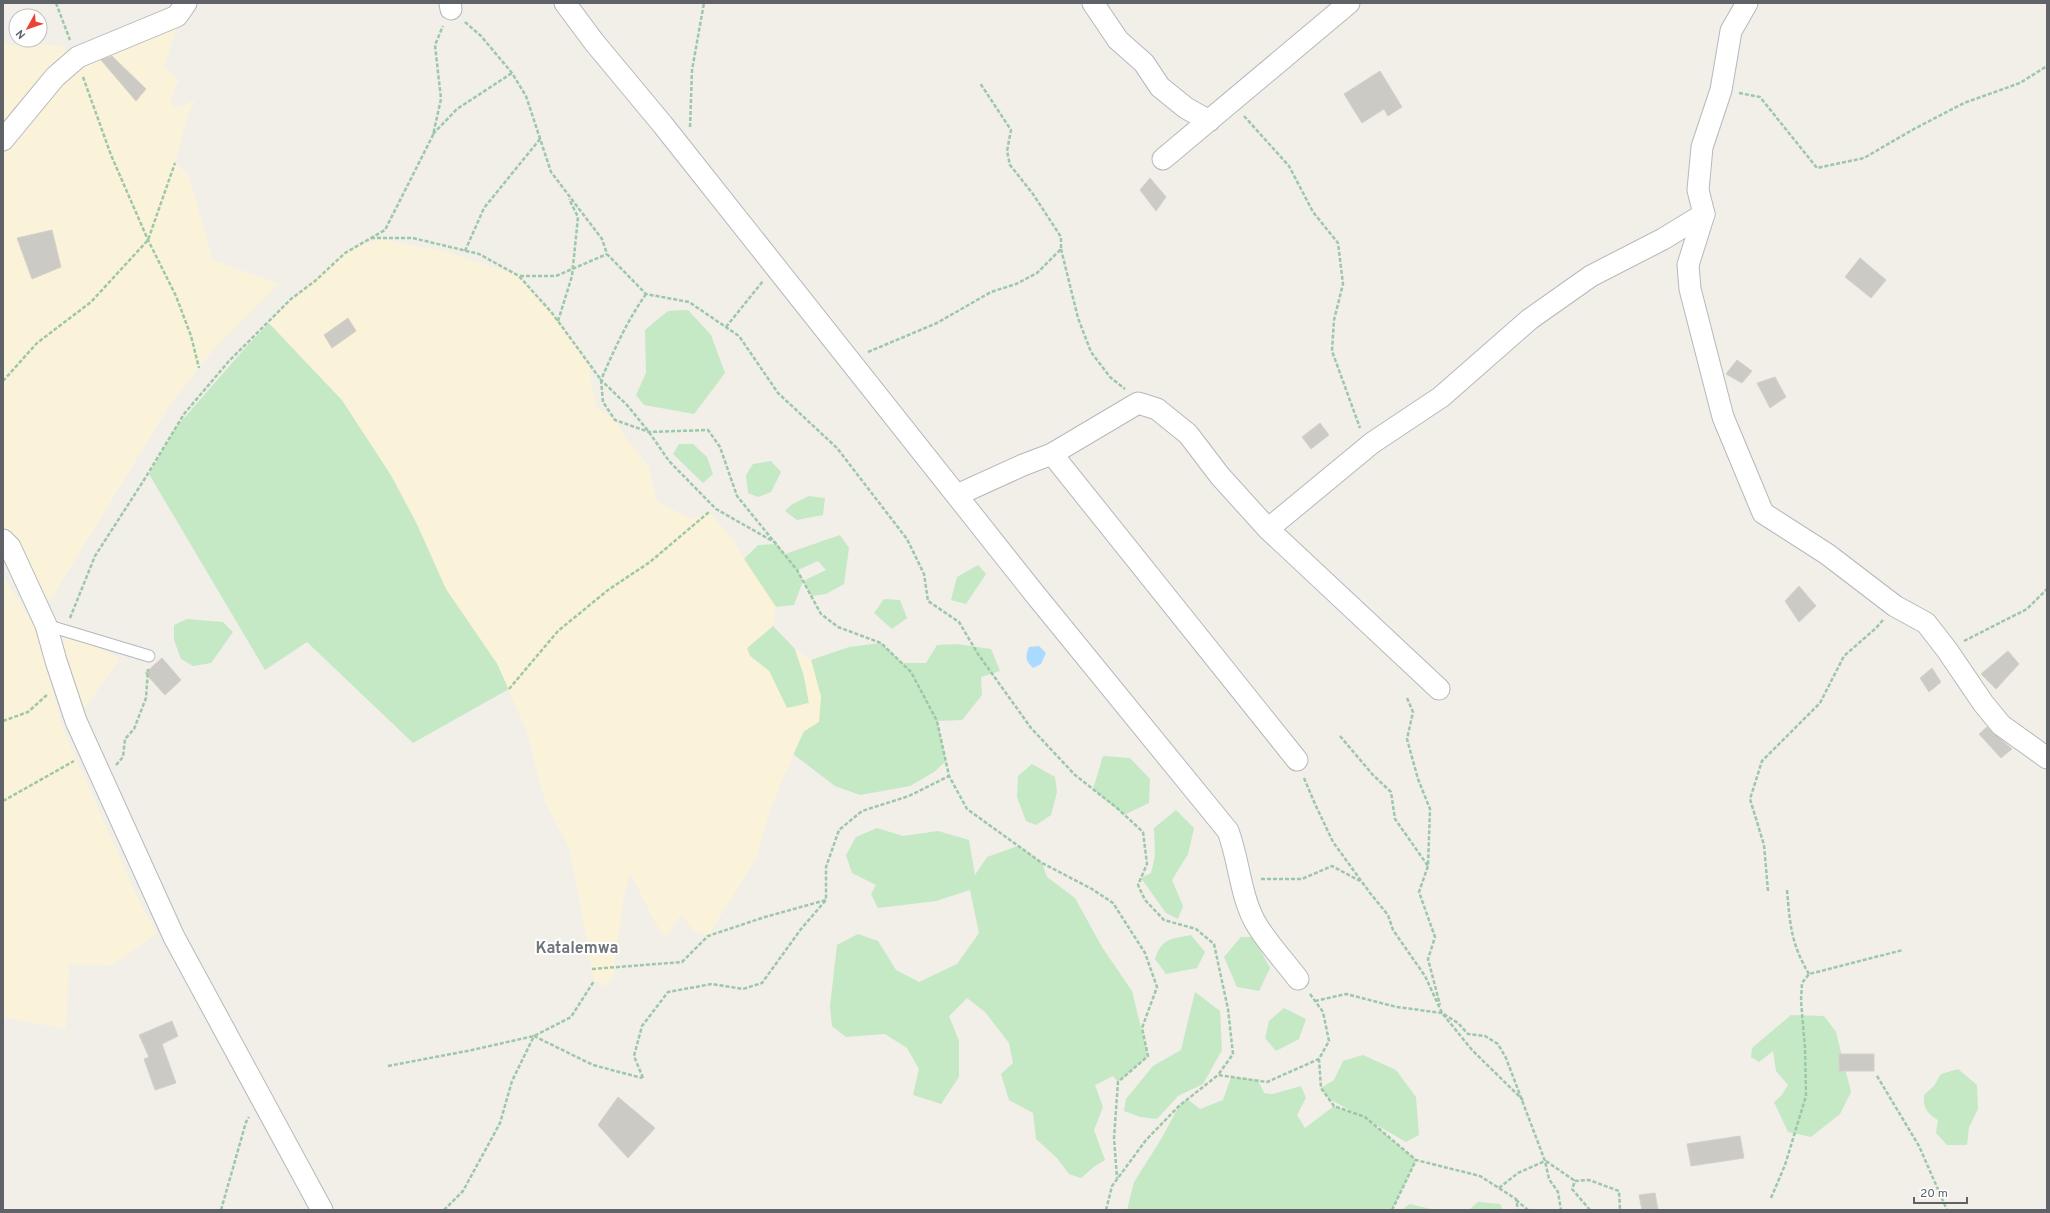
<svg xmlns="http://www.w3.org/2000/svg" width="2050" height="1213" viewBox="0 0 2050 1213" font-family="Overpass,sans-serif">
<rect width="100%" height="100%" fill="#f1efe8"/>
<!-- green -->
<g fill="#c5e8c5" fill-rule="evenodd">
<path d="M688,310L711,335L725,373L694,414L644,405L636,395L646,373L645,330L668,311Z"/>
<path d="M269,323L342,400L391,475L416,522L498,665L509,689L413,743L307,642L265,670L149,474L178,425L246,347Z"/>
<path d="M679,444H693L707,457L713,474L703,483L673,454Z"/>
<path d="M771,461L781,472L771,492L758,497L748,493L746,475L753,464Z"/>
<path d="M809,496L825,498L823,515L797,520L785,511L791,505Z"/>
<path d="M840,535L849,548L844,584L826,594L811,596L803,581L794,605L776,607L744,559L758,545L777,544L785,554ZM818,561L826,570L803,581L798,570Z"/>
<path d="M978,565L986,574L966,604L951,600L957,577Z"/>
<path d="M884,599L900,600L907,618L892,629L874,613Z"/>
<path d="M187,619L223,622L233,632L211,663L193,666L181,659L174,640V625Z"/>
<path d="M773,626L795,649L804,676L809,703L787,709L769,671L750,656L747,648Z"/>
<path d="M881,643L902,663H926L937,645L957,644L991,649L1000,671L981,677L982,695L962,720L937,721L946,761L934,772L910,786L860,795L835,786L793,754L821,697L811,660L849,647Z"/>
<path d="M1103,756L1130,758L1150,779L1149,803L1124,815L1093,789Z"/>
<path d="M1032,764L1055,777L1057,792L1051,815L1036,825L1026,821L1017,797L1018,776Z"/>
<path d="M1176,810L1194,828L1188,854L1172,880L1183,906L1178,919L1166,913L1141,878L1151,873L1155,856L1154,828Z"/>
<path d="M877,828L903,836L938,831L969,840L975,875L987,857L1018,846L1042,863L1047,877L1075,898L1102,947L1132,991L1148,1056L1118,1082L1113,1076L1095,1085L1103,1107L1094,1130L1105,1160L1095,1166L1081,1178L1069,1174L1057,1158L1036,1139L1033,1113L1009,1100L1001,1074L1013,1063L1009,1043L985,1012L967,998L949,1016L959,1041V1077L941,1104L913,1095L919,1069L907,1048L885,1034L846,1037L832,1026L830,1006L837,945L858,934L878,941L896,970L919,982L957,964L979,933L970,890L936,901L878,908L871,894L876,885L852,873L846,855L856,837Z"/>
<path d="M1191,935L1205,952L1197,968L1166,974L1155,959C1162,938 1171,939 1191,935Z"/>
<path d="M1241,937H1253L1270,968L1259,991L1237,987L1224,957Z"/>
<path d="M1195,992L1220,1011L1222,1050L1203,1084L1178,1096L1157,1119L1140,1117L1124,1111L1126,1099L1153,1066L1181,1050Z"/>
<path d="M1284,1008L1306,1019L1299,1039L1276,1051L1265,1038L1269,1021Z"/>
<path d="M1791,1015L1824,1016L1836,1032L1851,1092L1840,1114L1811,1137L1788,1132L1774,1102L1781,1096L1788,1085L1776,1071L1773,1051L1759,1062L1751,1057L1752,1048Z"/>
<path d="M1363,1055L1396,1070L1416,1097L1419,1135L1406,1142L1368,1120L1416,1160L1392,1210H1127L1134,1182L1160,1141L1179,1106L1187,1099L1200,1109L1223,1100L1231,1077L1258,1080L1264,1093L1273,1094L1301,1086L1306,1098L1297,1115L1305,1128L1334,1106L1359,1115L1329,1099L1321,1088L1334,1080L1343,1061Z"/>
<path d="M1958,1069L1977,1085L1978,1109L1969,1127L1967,1145H1947L1936,1133L1938,1120C1927,1114 1923,1107 1924,1095L1934,1086L1941,1074Z"/>
<path d="M1478,1202L1500,1204L1503,1210H1469Z"/>
<path d="M1410,1204L1431,1209L1433,1210H1401Z"/>
</g>
<!-- sand -->
<g fill="#fbf3d9">
<path d="M177,26L164,67L179,80L170,100L175,108L195,100L188,114L175,163L189,176L213,260L279,284L214,349L171,403L51,599L39,600L3,544V39L9,45H61L70,54Z"/>
<path d="M380,239L450,253L519,276L552,313L588,363L596,407L615,420L624,436L649,467L657,502L692,519L709,512L733,539L744,559L776,607L773,626L747,648L750,656L769,671L787,708L809,703L804,676L795,649L811,660L821,697L819,722L803,732L771,807L756,858L708,936L693,930L681,914L665,938L654,920L630,873L624,895L613,976L607,986L594,981L570,849L545,802L527,732L498,665L446,589L416,522L391,475L342,400L269,323L294,297L345,251Z"/>
<path d="M3,576L38,632L62,727L138,899L157,933L113,965L69,964L66,1029L3,1017Z"/>
<path d="M56,630L120,658L79,717Z"/>
</g>
<!-- water -->
<path fill="#aadaff" d="M1039,646L1046,653L1041,664L1033,668C1025,660 1025,657 1029,647Z"/>
<!-- building -->
<g fill="#cccac5" stroke="#d6d1c6">
<path d="M112,56L146,89L136,101L101,60Z"/>
<path d="M1380,71L1402,107L1388,116L1384,109L1362,123L1344,94Z"/>
<path d="M1150,178L1166,197L1156,211L1140,190Z"/>
<path d="M52,230L61,267L32,279L17,238Z"/>
<path d="M1860,258L1886,280L1871,298L1845,277Z"/>
<path d="M348,318L356,331L332,348L324,335Z"/>
<path d="M1737,360L1752,371L1742,383L1726,374Z"/>
<path d="M1775,377L1786,397L1770,408L1757,383Z"/>
<path d="M1320,423L1329,435L1311,449L1302,437Z"/>
<path d="M1799,586L1816,606L1799,622L1785,601Z"/>
<path d="M2008,651L2019,664L1996,689L1981,674Z"/>
<path d="M162,658L181,680L165,695L145,673Z"/>
<path d="M1932,668L1941,682L1929,692L1920,678Z"/>
<path d="M1987,727L2012,749L2001,758L1979,734Z"/>
<path d="M172,1021L178,1036L162,1044L176,1083L155,1090L144,1059L149,1057L139,1035Z"/>
<rect x="1839" y="1054" width="35" height="17"/>
<path d="M618,1097L655,1128L628,1158L598,1125Z"/>
<path d="M1740,1136L1744,1158L1691,1166L1687,1144Z"/>
<path d="M1655,1193L1658,1210H1642L1639,1195Z"/>
</g>
<g fill="none" stroke-linecap="round" stroke-linejoin="round">
<defs>
<path id="lane" d="M46,625L149,656"/>
<g id="street">
<path d="M450,3L451,9"/>
<path d="M565,3L594,42L663,125L1034,593L1228,831C1239,860 1240,893 1254,920C1265,941 1284,960 1298,979"/>
<path d="M1093,3L1118,40L1144,63L1160,87L1186,108L1209,121"/>
<path d="M3,140L55,77L78,57L177,16L186,3"/>
<path d="M1163,159L1349,3"/>
<path d="M1704,214L1688,265L1690,289L1723,417L1763,513L1827,554L1895,606L1926,623L1947,650L1983,703L2001,725L2047,758"/>
<path d="M1052,454L1297,760"/>
<path d="M957,495L1023,465L1052,454L1138,403L1157,409L1188,434L1220,476L1268,529L1439,689"/>
<path d="M1268,529L1372,443L1441,397L1530,319L1591,276L1663,239L1704,214L1698,190L1702,147L1721,90L1731,31L1747,3"/>
<path d="M3,540L10,547L46,625L56,661L76,721L174,937L322,1210"/>
</g>
</defs>
<!-- lane casing -->
<use href="#lane" stroke="#b5b8bc" stroke-width="13"/>
<!-- street casing -->
<use href="#street" stroke="#b5b8bc" stroke-width="23"/>
<!-- path -->
<g stroke="#9cc7a9" stroke-width="2.5" stroke-dasharray="4 2" stroke-linecap="butt">
<path d="M56,3L70,40"/>
<path d="M465,22L481,36L512,73L526,96L551,172L602,239L607,254L646,294L689,302L739,336L778,393L837,448L907,539L924,574L928,601L959,622L978,654L1031,728L1075,775L1117,808L1143,832L1147,864L1138,885L1145,900L1164,920L1196,929L1214,944L1228,1009L1233,1054L1218,1075"/>
<path d="M83,77L111,155L148,240L176,296L191,336L199,368"/>
<path d="M1739,93L1760,97L1817,168L1864,158L1914,129L1964,103L2020,83L2047,66"/>
<path d="M1244,116L1289,166L1313,212L1338,243L1343,284L1334,320L1332,351L1360,428"/>
<path d="M690,127L692,70L704,3"/>
<path d="M433,134L457,109L512,73"/>
<path d="M371,238H413L479,254L519,276L552,313L601,380L603,402L615,420L649,432L708,430L720,447L737,496L797,570L821,614L838,627L881,643L911,672L937,721L949,776L967,809L1042,863L1092,889L1113,903L1145,953L1157,987L1142,1028L1148,1056L1118,1082L1114,1138L1117,1178"/>
<path d="M1061,249L1078,318L1091,352L1110,377L1125,389"/>
<path d="M465,251L484,208L540,139"/>
<path d="M520,276H556L607,254"/>
<path d="M646,294C627,321 614,350 601,380L627,405L649,432L669,461L716,509L776,543"/>
<path d="M558,321L572,276L578,217L569,199"/>
<path d="M726,327L763,281"/>
<path d="M868,352L937,323L991,292L1016,284L1037,273L1061,249V237L1033,194L1010,165L1007,151L1011,130L980,83"/>
<path d="M3,381L37,343L91,302L148,240L175,163"/>
<path d="M70,618L95,556L144,480L184,414L229,361L291,299L315,281L345,253L385,230L433,135L441,99L435,45L443,26"/>
<path d="M1964,641L2027,609L2047,589"/>
<path d="M509,689L558,631L608,590L650,562L709,512"/>
<path d="M1407,698L1413,712L1407,739L1418,779L1430,809L1428,866L1419,892L1435,937L1428,959L1440,1005"/>
<path d="M3,721L28,712L48,694"/>
<path d="M1340,736L1373,775L1391,792L1395,819L1428,866"/>
<path d="M116,765L123,757L125,739L134,729L146,698L148,669"/>
<path d="M1304,778L1315,804L1333,842L1370,893L1388,915L1393,930L1425,976L1442,1013L1472,1050L1523,1100"/>
<path d="M3,801L74,761"/>
<path d="M1261,879H1302L1332,866L1360,881"/>
<path d="M1787,890C1790,924 1791,944 1809,974"/>
<path d="M1768,891L1764,845L1750,799L1762,761L1820,703L1844,656L1876,628L1883,620"/>
<path d="M592,969L682,962L708,936L765,917L826,900"/>
<path d="M1310,994L1323,1012L1329,1041L1319,1059L1321,1088L1334,1106L1365,1117L1416,1160L1480,1176L1516,1199L1518,1210"/>
<path d="M1315,1001L1346,994L1397,1007L1442,1013L1458,1023L1468,1034L1485,1036L1498,1044L1506,1058L1545,1161L1549,1179L1558,1192L1561,1210"/>
<path d="M388,1066L472,1050L534,1036L571,1017L594,981"/>
<path d="M1877,1076L1919,1146L1947,1210"/>
<path d="M643,1078L634,1056L642,1026L668,992L712,984L743,989L762,983L801,929L826,900V867L839,830L862,811L909,796L949,776"/>
<path d="M1546,1161L1575,1181"/>
<path d="M1499,1188L1518,1173L1545,1161"/>
<path d="M1771,1198L1785,1165L1806,1096L1805,1048L1801,1001L1802,983L1809,974L1903,950"/>
<path d="M1516,1200L1528,1210"/>
<path d="M221,1210L246,1122L249,1117"/>
<path d="M444,1210L463,1191L500,1123L512,1081L534,1036L593,1065L642,1078"/>
<path d="M1106,1210L1112,1186L1146,1140L1179,1106L1218,1075L1267,1082L1319,1059"/>
<path d="M1392,1210L1416,1160"/>
<path d="M1590,1210L1572,1189L1575,1181L1589,1180L1619,1191L1620,1210"/>
</g>
<!-- lane -->
<use href="#lane" stroke="#fff" stroke-width="11"/>
<!-- street -->
<use href="#street" stroke="#fff" stroke-width="21"/>
</g>
<g text-anchor="middle" dominant-baseline="central" stroke-width="4" stroke-linejoin="round" paint-order="stroke">
<!-- quarter labels -->
<g font-size="16" font-weight="bold" fill="#70757a" stroke="#fff">
<text x="577" y="949">Katalemwa</text>
</g>
</g>
<!-- border -->
<rect width="2050" height="1213" fill="none" stroke="#5f6368" stroke-width="8"/>
<!-- north arrow -->
<g transform="translate(28 28) rotate(230)"><circle r="19" fill="#ffffff" stroke="#bfc1c3"/>
<path d="M0-3L7 15L0 10L-7 15Z" fill="#ea4335"/>
<text y="-6" font-size="11" font-weight="bold" text-anchor="middle" fill="#5f6368">N</text>
</g>
<!-- scale -->
<path d="M1914 1197v6h53v-6" fill="none" stroke="#5f6368" stroke-width="2"/>
<text x="1920" y="1197" font-size="12" fill="#5f6368" stroke="#ffffff" stroke-width="3" paint-order="stroke">20 m</text>
</svg>
